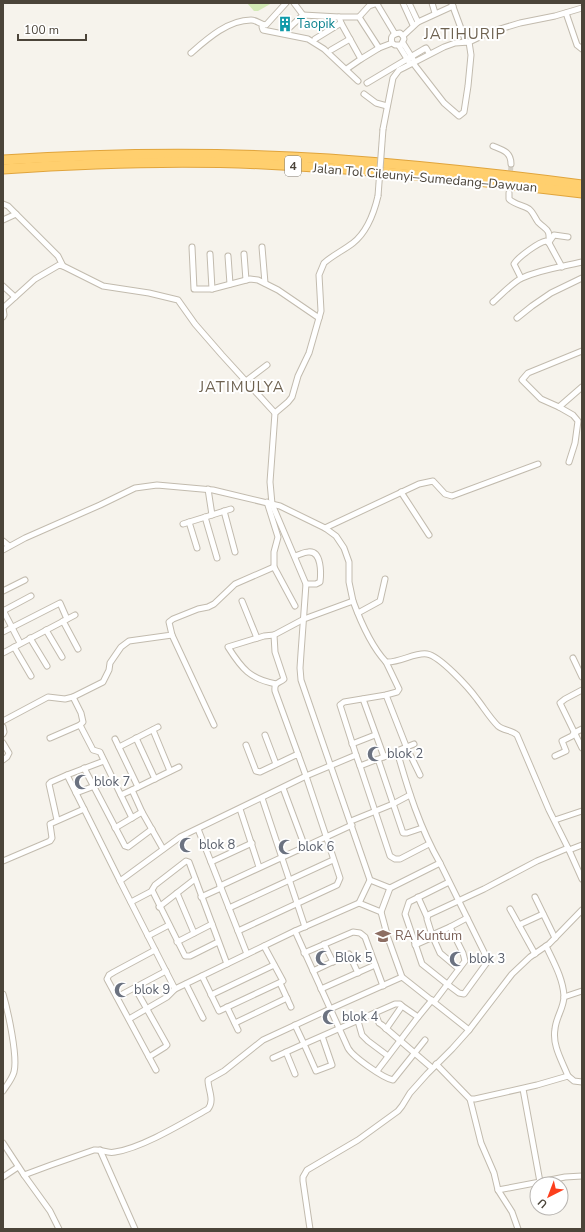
<svg xmlns="http://www.w3.org/2000/svg" width="585" height="1232" viewBox="0 0 585 1232" font-family="'Nunito Sans',sans-serif">
<rect width="100%" height="100%" fill="#f6f3ec"/>
<!-- green -->
<path fill="#d2eab5" d="M247,3H272L258,11H254Z"/>
<g fill="none" stroke-linecap="round" stroke-linejoin="round">
<!-- street-tunnel -->
<path stroke="#d4d0c8" stroke-width="5" stroke-dasharray="5 2.5" stroke-linecap="butt" d="M509,193L511,164"/>
<defs>
<g id="street">
<path d="M294,3L303,15"/>
<path d="M403,3L413,25"/>
<path d="M409,3L418,22"/>
<path d="M432,3L435,13"/>
<path d="M377,4L395,34"/>
<path d="M452,4L466,42"/>
<path d="M566,13L577,45L582,49"/>
<path d="M339,17H359L379,48"/>
<path d="M359,17L369,6L378,3"/>
<path d="M264,25L262,27L263,30L308,39L324,49L358,81"/>
<path d="M288,29L303,15L339,17L341,23L361,59L379,48L392,43L395,45H401L404,39L403,36L400,33C393,34 390,36 392,43"/>
<path d="M403,36L418,22L453,6"/>
<path d="M315,39L341,23"/>
<path d="M403,43L413,59"/>
<path d="M399,46L409,62"/>
<path d="M331,50L350,39"/>
<path d="M191,53C207,39 228,20 251,20C257,20 261,25 266,25L286,3"/>
<path d="M413,63L444,103L459,116L464,112L468,86L471,55L469,42"/>
<path d="M348,68L361,59"/>
<path d="M367,83L424,49L426,48L429,53"/>
<path d="M364,94L376,103L387,106"/>
<path d="M383,129L393,78L399,70L405,67L444,47L455,43L469,42L490,32L520,23L555,16L582,8"/>
<path d="M493,146C503,150 511,152 511,164"/>
<path d="M509,193V199C515,205 523,205 529,209C533,212 535,218 538,222C547,231 550,228 549,243"/>
<path d="M3,204L8,206L16,214"/>
<path d="M3,220L16,214L58,256L63,266"/>
<path d="M549,242L554,235L568,237"/>
<path d="M192,247L194,289H212L250,279L258,280L278,290L319,318"/>
<path d="M262,247L265,283"/>
<path d="M210,254L212,289"/>
<path d="M244,254L246,280"/>
<path d="M228,256L230,284"/>
<path d="M521,278L514,264C518,257 539,242 546,241L549,243L562,267"/>
<path d="M3,286L15,297"/>
<path d="M493,302C501,295 513,282 522,278C541,269 562,267 582,262"/>
<path d="M3,308L35,279L59,265L63,266L103,286L149,293L178,300L195,324L222,355L275,413"/>
<path d="M3,308L4,315L3,317"/>
<path d="M517,318L532,306L551,293L582,278"/>
<path d="M582,351L528,373L522,380L541,399L559,407L582,387"/>
<path d="M246,381L267,365"/>
<path d="M559,407L573,415L578,421L575,443L569,462"/>
<path d="M208,489L212,515"/>
<path d="M401,492L429,535"/>
<path d="M267,502L278,537L274,552V567L295,606"/>
<path d="M224,511L235,552"/>
<path d="M205,517L217,558"/>
<path d="M189,522L197,548"/>
<path d="M183,524L231,509"/>
<path d="M325,528L419,484L433,481L445,494L452,496L538,464"/>
<path d="M3,541L9,546"/>
<path d="M3,550L25,538L100,505L135,488L157,485L213,490L280,506L325,528L336,536L344,548L349,562V582L353,601"/>
<path d="M295,556C299,555 304,552 308,552C322,550 321,574 320,582L316,584H306"/>
<path d="M3,591L25,580"/>
<path d="M242,601L257,638"/>
<path d="M3,610L20,643"/>
<path d="M3,611L31,596"/>
<path d="M358,613L380,601L385,579"/>
<path d="M63,621L78,649"/>
<path d="M46,630L62,657"/>
<path d="M3,632L60,603L67,619"/>
<path d="M172,635L214,725"/>
<path d="M274,635L264,636L228,647C242,669 250,679 276,684"/>
<path d="M30,638L47,666"/>
<path d="M14,647L31,676"/>
<path d="M3,653L75,615"/>
<path d="M573,658L582,677"/>
<path d="M582,690L565,699L560,703L582,748"/>
<path d="M386,695L406,746L420,775"/>
<path d="M73,697L81,713L83,722L80,725L93,750L100,752L113,779"/>
<path d="M363,699L384,757"/>
<path d="M3,721L48,697L65,699L73,697L103,682L109,670L110,663L121,647L129,641L172,635L169,622L173,619L198,609L208,607L214,604L235,584L274,567"/>
<path d="M3,727L4,732L3,734"/>
<path d="M153,730L170,771"/>
<path d="M265,735L276,764"/>
<path d="M50,738L80,725"/>
<path d="M136,738L155,779"/>
<path d="M115,739L138,787"/>
<path d="M3,743L9,753L7,757L3,760"/>
<path d="M352,744L375,735"/>
<path d="M414,744L397,751C408,790 420,828 440,863"/>
<path d="M119,747L158,727"/>
<path d="M298,754L275,691C274,682 278,684 284,679L275,652L274,635L304,619L353,601C360,620 372,647 386,662C400,663 415,652 427,654C440,656 469,688 477,699C484,708 490,718 498,726C504,731 512,730 517,735L549,810L569,850L582,879"/>
<path d="M356,755L360,766L378,759L403,833H407L422,828"/>
<path d="M555,756L566,751L562,741L572,736L574,733L582,729"/>
<path d="M381,758L397,751"/>
<path d="M104,761L67,775L120,881"/>
<path d="M360,766L390,856L395,859H400L429,844"/>
<path d="M84,768L125,846L128,847L152,829"/>
<path d="M283,788L305,847"/>
<path d="M76,793L113,779L132,818"/>
<path d="M121,795L132,790"/>
<path d="M262,798L305,927"/>
<path d="M240,809L259,867"/>
<path d="M57,820L49,784L51,782L67,775"/>
<path d="M555,820L582,811"/>
<path d="M351,821L393,804L410,795"/>
<path d="M115,828L142,812"/>
<path d="M198,829L247,954"/>
<path d="M163,849L142,812L132,790L179,767"/>
<path d="M569,850L582,845"/>
<path d="M3,861L50,841L52,838L50,824L84,809"/>
<path d="M211,862L252,843"/>
<path d="M370,880L301,680L300,668L301,653L306,584L272,504L270,482L275,413L288,402L292,397L298,376L309,353L321,311L319,275L324,263C333,255 344,250 353,243C367,232 374,213 378,196"/>
<path d="M220,886L352,825"/>
<path d="M177,893L194,933"/>
<path d="M201,897L221,888"/>
<path d="M418,897L427,917"/>
<path d="M535,897L555,938"/>
<path d="M131,902L152,891"/>
<path d="M359,903L370,880L390,888"/>
<path d="M159,907L195,879"/>
<path d="M229,908L333,860"/>
<path d="M510,909L535,954"/>
<path d="M381,912L390,888L440,863L484,952L488,961L464,994L459,993L447,984L422,964L405,914L409,902L449,882"/>
<path d="M519,925L543,914"/>
<path d="M450,927L467,918"/>
<path d="M238,931L337,885L340,878L306,776L298,754L260,772L256,771L246,745"/>
<path d="M295,931L175,989L120,881L180,837L306,776L356,755L340,705L344,702L386,695L397,692L399,689L386,662"/>
<path d="M432,935L440,953L459,969"/>
<path d="M148,936L169,925"/>
<path d="M177,942L212,924"/>
<path d="M218,942L190,956H185L152,890L155,885L186,861L189,862L227,964"/>
<path d="M324,944L333,962"/>
<path d="M415,945L433,937"/>
<path d="M546,946C553,961 563,978 564,996C564,1008 556,1017 555,1029C552,1045 562,1061 568,1076"/>
<path d="M155,950L114,972L109,975L107,979L156,1070"/>
<path d="M304,953L353,932L360,933L365,937L383,986"/>
<path d="M313,971L349,954L358,973"/>
<path d="M202,976L219,1011L283,981L264,946"/>
<path d="M402,977L388,938L381,912L359,903L295,931L348,1048C353,1057 383,1078 393,1080L425,1040"/>
<path d="M280,983L291,1007"/>
<path d="M186,984L203,1018"/>
<path d="M135,988L167,1045L165,1047L149,1057"/>
<path d="M321,989L375,965"/>
<path d="M3,994C8,1011 18,1057 14,1072C12,1079 7,1085 3,1091"/>
<path d="M211,995L274,965"/>
<path d="M117,997L166,971"/>
<path d="M564,997L582,991"/>
<path d="M434,1002L465,961L463,953L450,927L432,935L427,919L428,915L484,889L537,861L568,848"/>
<path d="M227,1007L238,1030"/>
<path d="M375,1013L379,1023L382,1025L432,1068"/>
<path d="M418,1017L432,1000"/>
<path d="M129,1019L167,997L175,989"/>
<path d="M358,1021L362,1035L368,1041L388,1056"/>
<path d="M235,1023L287,998"/>
<path d="M322,1036L332,1065L316,1071L304,1044L395,1004H400L402,1006"/>
<path d="M286,1052L295,1074"/>
<path d="M273,1058L304,1044L295,1025"/>
<path d="M436,1064L470,1099H475L537,1085L568,1076L574,1081L582,1082"/>
<path d="M377,1071L418,1017L402,1006L386,1029"/>
<path d="M523,1089L540,1182L565,1177L582,1176"/>
<path d="M470,1099L481,1143L494,1173L498,1190L512,1212L518,1229"/>
<path d="M3,1143L24,1175L51,1165L94,1150C102,1149 107,1154 115,1152C142,1148 183,1123 208,1109C215,1100 208,1090 208,1080L224,1071L263,1040L330,1009L402,977L469,1030"/>
<path d="M100,1150L135,1229"/>
<path d="M24,1175L50,1211L59,1229"/>
<path d="M3,1177L18,1167"/>
<path d="M498,1190L540,1182"/>
<path d="M310,1229L303,1181V1177L307,1170L358,1140L398,1111L402,1106L410,1093L427,1074L452,1049L469,1030L512,974L530,957L549,944L582,910"/>
</g>
<g id="highway">
<path d="M3,160C112,153 221,152 329,159C414,165 498,174 582,185"/>
<path d="M3,169C89,163 176,160 263,164C370,169 476,180 582,193"/>
</g>
</defs>
<!-- street casing -->
<use href="#street" stroke="#c2bbae" stroke-width="7"/>
<!-- highway casing -->
<use href="#highway" stroke="#e0a43c" stroke-width="11"/>
<!-- street -->
<use href="#street" stroke="#fff" stroke-width="5"/>
<!-- highway -->
<use href="#highway" stroke="#ffcf6e" stroke-width="9"/>
<defs>
<path id="street-bridge" d="M378,196L383,129"/>
</defs>
<!-- street-bridge casing -->
<use href="#street-bridge" stroke="#c2bbae" stroke-width="7" stroke-linecap="butt"/>
<!-- street-bridge -->
<use href="#street-bridge" stroke="#fff" stroke-width="5"/>
</g>
<!-- icons -->
<defs>
<symbol id="building-bare" viewBox="-9 -9 18 18"><path d="M-4-6H4V6H1V3H-1V6H-4ZM-2.5-4.3h1.7v1.8h-1.7ZM.8-4.3h1.7v1.8H.8ZM-2.5-1h1.7V.8h-1.7ZM.8-1h1.7V.8H.8Z" fill="#0f9aa8" stroke="#fff" stroke-width="2.5" paint-order="stroke"/></symbol>
<symbol id="mosque-bare" viewBox="-9 -9 18 18"><path d="M3.5-4.9A6 6 0 1 0 3.5 4.9A5 5 0 1 1 3.5-4.9Z" fill="#6b7280" stroke="#fff" stroke-width="2.5" paint-order="stroke"/></symbol>
<symbol id="school-bare" viewBox="-9 -9 18 18"><path d="M0-5L7-2L0 1L-7-2ZM-4 1L0 2.5L4 1V4Q0 6-4 4Z" fill="#8d6e63" stroke="#fff" stroke-width="2.5" paint-order="stroke"/></symbol>
</defs>
<g fill-rule="evenodd">
<use href="#building-bare" x="274" y="13" width="22" height="22"/>
<use href="#mosque-bare" x="364" y="743" width="22" height="22"/>
<use href="#mosque-bare" x="71" y="771" width="22" height="22"/>
<use href="#mosque-bare" x="176" y="834" width="22" height="22"/>
<use href="#mosque-bare" x="275" y="836" width="22" height="22"/>
<use href="#school-bare" x="372" y="925" width="22" height="22"/>
<use href="#mosque-bare" x="312" y="947" width="22" height="22"/>
<use href="#mosque-bare" x="446" y="948" width="22" height="22"/>
<use href="#mosque-bare" x="111" y="979" width="22" height="22"/>
<use href="#mosque-bare" x="319" y="1006" width="22" height="22"/>
</g>
<g text-anchor="middle" dominant-baseline="central" stroke-width="4" stroke-linejoin="round" paint-order="stroke">
<!-- shield labels -->
<rect fill="#fff" stroke="#817c74" stroke-width="1" x="285" y="156" width="16" height="20" rx="3"/>
<g font-size="12" font-weight="bold" fill="#4b4439">
<text x="293" y="166">4</text>
</g>
<!-- culture labels -->
<g font-size="13" fill="#0d838f" stroke="#fff" text-anchor="start">
<text x="297" y="24">Taopik</text>
</g>
<!-- street labels -->
<g font-size="13" fill="#4b4439" stroke="#fff">
<text transform="translate(425 178) rotate(5)">Jalan Tol Cileunyi–Sumedang–Dawuan</text>
</g>
<!-- worship labels -->
<g font-size="13" fill="#5b616d" stroke="#fff" text-anchor="start">
<text x="387" y="754">blok 2</text>
<text x="94" y="782">blok 7</text>
<text x="199" y="845">blok 8</text>
<text x="298" y="847">blok 6</text>
<text x="335" y="958">Blok 5</text>
<text x="469" y="959">blok 3</text>
<text x="134" y="990">blok 9</text>
<text x="342" y="1017">blok 4</text>
</g>
<!-- education labels -->
<g font-size="13" fill="#785e54" stroke="#fff" text-anchor="start">
<text x="395" y="936">RA Kuntum</text>
</g>
<!-- quarter labels -->
<g font-size="15" letter-spacing="1" fill="#6e6250" stroke="#fff">
<text x="465" y="34">JATIHURIP</text>
<text x="242" y="387">JATIMULYA</text>
</g>
</g>
<!-- border -->
<rect width="585" height="1232" fill="none" stroke="#4b4439" stroke-width="8"/>
<!-- north arrow -->
<g transform="translate(549 1196) rotate(222)"><circle r="19" fill="#ffffff" stroke="#b7b4b0"/>
<path d="M0-3L7 15L0 10L-7 15Z" fill="#fc3f1d"/>
<text y="-6" font-size="11" font-weight="bold" text-anchor="middle" fill="#4b4439">U</text>
</g>
<!-- scale -->
<path d="M18 34v6h68v-6" fill="none" stroke="#4b4439" stroke-width="2"/>
<text x="24" y="34" font-size="12" fill="#4b4439" stroke="#ffffff" stroke-width="3" paint-order="stroke">100 m</text>
</svg>
